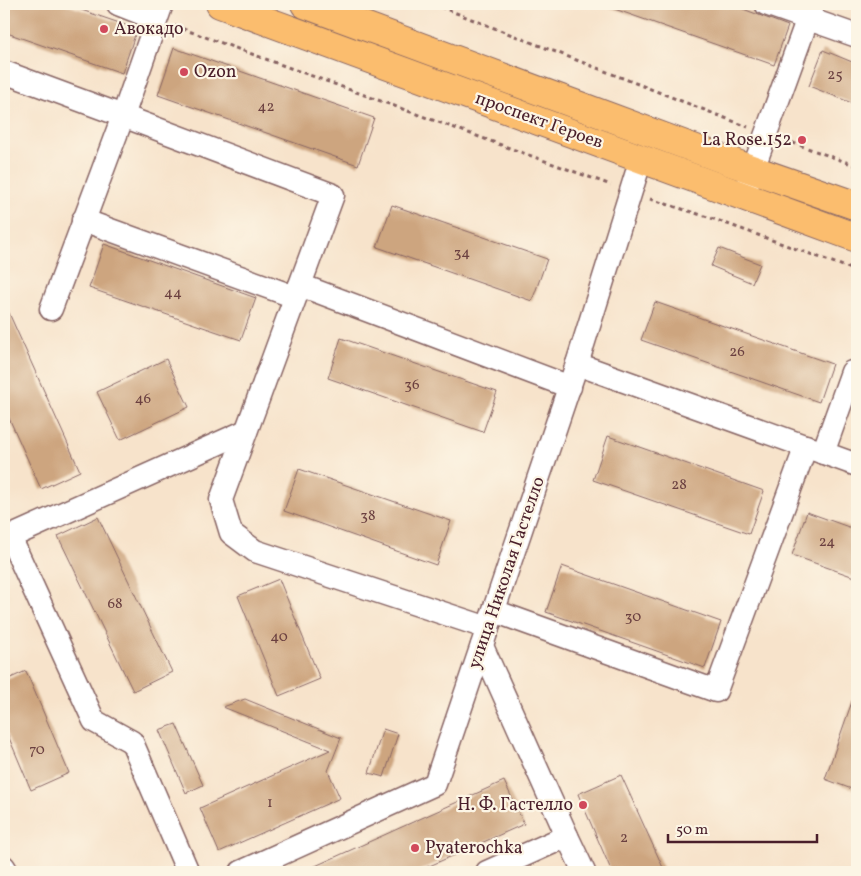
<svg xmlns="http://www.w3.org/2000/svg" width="861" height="876" viewBox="0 0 861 876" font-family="Vollkorn,serif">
<rect width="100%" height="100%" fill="#fcf5e5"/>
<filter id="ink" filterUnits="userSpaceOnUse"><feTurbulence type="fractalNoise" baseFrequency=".02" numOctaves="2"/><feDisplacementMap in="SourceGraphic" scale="10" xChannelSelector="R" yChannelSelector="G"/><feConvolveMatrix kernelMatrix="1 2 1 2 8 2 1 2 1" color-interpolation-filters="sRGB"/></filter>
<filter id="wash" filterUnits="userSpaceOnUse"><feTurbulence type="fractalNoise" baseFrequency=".0096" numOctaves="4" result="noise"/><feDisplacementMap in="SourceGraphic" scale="20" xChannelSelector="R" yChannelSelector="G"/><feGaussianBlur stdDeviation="1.12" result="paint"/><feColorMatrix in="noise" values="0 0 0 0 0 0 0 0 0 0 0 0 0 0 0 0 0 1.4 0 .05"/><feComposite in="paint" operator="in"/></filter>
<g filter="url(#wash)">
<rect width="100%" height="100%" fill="#f7e3cb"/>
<g id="blocks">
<!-- building -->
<g fill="#cda57f">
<path d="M4,4H64L137,29L122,73L4,32Z"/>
<path d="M606,4H730L788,26L774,65L606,6Z"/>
<path d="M174,48L374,118L358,165L158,95Z"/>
<path d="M823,50L857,64V105L809,86Z"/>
<path d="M392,205L547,259L532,301L377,247Z"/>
<path d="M104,244L256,298L241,340L89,288Z"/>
<path d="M719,248L760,264L752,283L711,266Z"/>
<path d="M4,302L80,471L41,489L4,407Z"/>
<path d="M655,302L832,364L819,402L641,340Z"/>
<path d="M341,338L497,392L483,432L328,378Z"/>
<path d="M166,359L189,407L120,440L97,392Z"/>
<path d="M608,436L764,491L749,534L593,480Z"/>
<path d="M299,469L451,521L436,565L284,511Z"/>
<path d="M807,512L857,530V578L792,555Z"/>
<path d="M98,517L172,672L133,691L58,536Z"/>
<path d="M562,566L721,622L705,668L546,612Z"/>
<path d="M279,579L320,679L279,696L238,596Z"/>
<path d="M26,671L69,773L31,790L4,726V681Z"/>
<path d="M855,693L857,694V791L825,779Z"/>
<path d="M245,699L341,738L328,771L340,798L219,852L200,808L330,750L223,707Z"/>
<path d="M176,724L203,785L186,793L159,730Z"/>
<path d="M383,729L398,734L384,777L369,773Z"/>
<path d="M621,775L665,872H612L578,794Z"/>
<path d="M504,781L524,824L416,872H302Z"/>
</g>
</g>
</g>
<g filter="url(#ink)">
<use href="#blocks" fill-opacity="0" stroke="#876463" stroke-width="1"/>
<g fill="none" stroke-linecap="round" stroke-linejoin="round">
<defs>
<g id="minor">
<path d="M118,4L156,19"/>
<path d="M766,4L857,36"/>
<path d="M4,72L123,116L162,4"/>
<path d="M747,186L813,4"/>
<path d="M83,220L295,297"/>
<path d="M300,285L570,387"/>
<path d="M51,309L123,116L333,195L221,500L231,533L255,551L488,628"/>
<path d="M577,364L857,465"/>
<path d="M823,453L852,372L857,374"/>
<path d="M494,611L716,691L806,446"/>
<path d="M482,646L567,836L487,872"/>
<path d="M567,836L584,872"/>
<path d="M4,867L7,872"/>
<path d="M188,872L132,742L94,721L10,537L246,431"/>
<path d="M241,872L435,784L577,364L641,159"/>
</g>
<g id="major">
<path d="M220,4L857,238"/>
<path d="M305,4L731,162L857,206"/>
</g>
</defs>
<!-- minor casing -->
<use href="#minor" stroke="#876463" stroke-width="25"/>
<!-- major casing -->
<use href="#major" stroke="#876463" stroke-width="30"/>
<!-- path -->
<g stroke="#876463" stroke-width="3" stroke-dasharray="4 4" stroke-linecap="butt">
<path d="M433,4L748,127"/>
<path d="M175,26L611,185"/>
<path d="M785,140L857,166"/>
<path d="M650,199L711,218L857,271"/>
</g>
<!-- minor -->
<use href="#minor" stroke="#fff" stroke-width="22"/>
<!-- major -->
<use href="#major" stroke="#fbbd6e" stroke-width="28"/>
</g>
</g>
<!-- markers -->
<g fill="#d1495b" stroke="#fcf5e5" stroke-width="2">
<circle cx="104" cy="29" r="5"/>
<circle cx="184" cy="72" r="5"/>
<circle cx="802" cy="140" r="5"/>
<circle cx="583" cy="805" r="5"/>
<circle cx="415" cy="848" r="5"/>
</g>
<g text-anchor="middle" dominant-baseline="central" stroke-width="4.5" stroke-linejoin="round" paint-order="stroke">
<!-- number labels -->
<g font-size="15" fill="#6b4040">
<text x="835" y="75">25</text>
<text x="266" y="107">42</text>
<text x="462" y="253">34</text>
<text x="173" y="293">44</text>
<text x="737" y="352">26</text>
<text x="412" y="385">36</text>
<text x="143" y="399">46</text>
<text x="679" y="485">28</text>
<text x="368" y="516">38</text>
<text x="827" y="542">24</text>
<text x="115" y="604">68</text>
<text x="633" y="617">30</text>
<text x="279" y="637">40</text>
<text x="37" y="750">70</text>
<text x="270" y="803">1</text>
<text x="624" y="838">2</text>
</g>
<!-- poi labels -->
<g font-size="18" fill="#4a1f2b" stroke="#fcf5e5" text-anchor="start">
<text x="114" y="29">Авокадо</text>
<text x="194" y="72">Ozon</text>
<text x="792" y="140" text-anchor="end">La Rose.152</text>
<text x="573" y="805" text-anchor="end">Н. Ф. Гастелло</text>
<text x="425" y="848">Pyaterochka</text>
</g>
<!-- street labels -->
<g font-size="18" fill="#4a1f2b" stroke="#fcf5e5">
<text transform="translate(539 121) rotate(20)">проспект Героев</text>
<text transform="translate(507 573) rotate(-71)">улица Николая Гастелло</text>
</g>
</g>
<!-- margin -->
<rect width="861" height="876" fill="none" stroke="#fcf5e5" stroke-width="20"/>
<!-- scale -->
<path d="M668 834v8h149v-8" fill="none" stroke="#4a1f2b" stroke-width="2.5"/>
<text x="676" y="834" font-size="15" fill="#4a1f2b" stroke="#fcf5e5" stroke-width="4" paint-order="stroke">50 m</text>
</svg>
